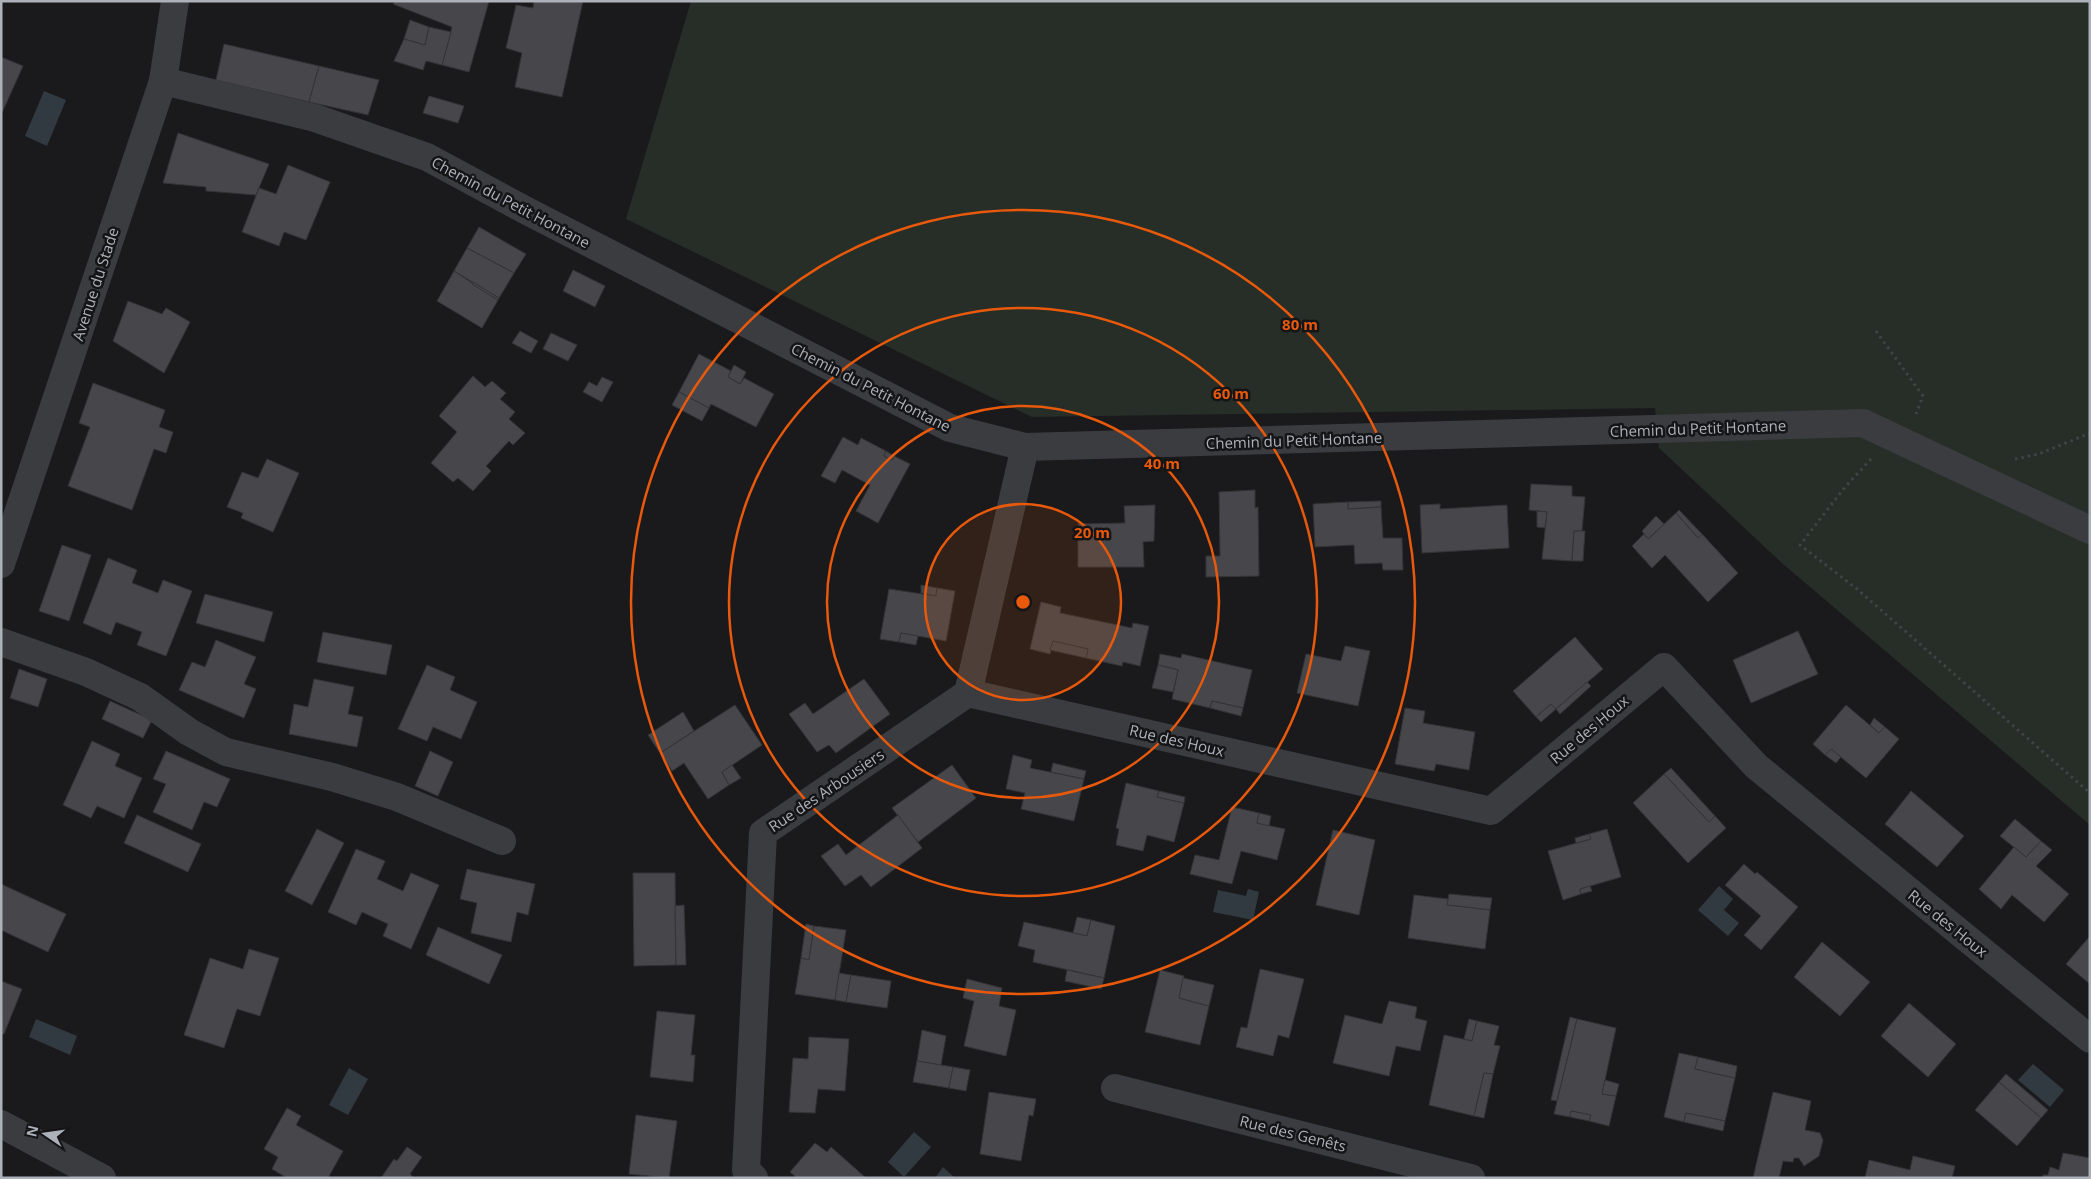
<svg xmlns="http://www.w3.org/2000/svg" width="2091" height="1179" viewBox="0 0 2091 1179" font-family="'Open Sans',sans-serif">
<rect width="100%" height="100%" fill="#1a1a1c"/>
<!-- green -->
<path fill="#262e27" d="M691,1H2090V825L1783,564L1659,448L1655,408L1032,417L626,219Z"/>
<!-- water -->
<g fill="#323a41">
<path d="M44,91L66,100L47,146L25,136Z"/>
<path d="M1719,886L1733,899L1724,910L1739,923L1728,936L1698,910Z"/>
<path d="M1248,889L1259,892L1253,920L1213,912L1218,890L1246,896Z"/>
<path d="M36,1019L77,1036L70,1055L29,1037Z"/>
<path d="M2033,1064L2064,1090L2050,1107L2018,1080Z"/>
<path d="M349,1068L368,1079L348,1115L329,1105Z"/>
<path d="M914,1132L931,1147L904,1177L888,1162Z"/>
<path d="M943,1167L955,1178H935Z"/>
</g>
<!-- building -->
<g fill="#47474b" stroke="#343437">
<path d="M395,1H489L469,72L442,65L452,27L393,4Z"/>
<path d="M534,1H583L562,97L515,87L522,53L506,48L516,5L533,8Z"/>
<path d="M410,20L429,27L425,45L404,39Z"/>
<path d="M429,27L451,32L442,65L426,61L423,70L394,61L404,39L425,45Z"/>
<path d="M224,44L319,66L309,102L216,80Z"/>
<path d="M1,57L23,66L1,115Z"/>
<path d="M319,66L379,80L368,115L309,102Z"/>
<path d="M429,96L464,106L458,123L423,113Z"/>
<path d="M178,133L269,164L256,195L206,191V187L163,183Z"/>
<path d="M288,165L330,182L306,240L284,232L279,246L242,232L259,188L276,194Z"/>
<path d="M479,227L526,254L514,273L467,248Z"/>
<path d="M467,248L514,273L499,298L454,271Z"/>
<path d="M573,270L605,286L595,307L563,291Z"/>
<path d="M454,271L498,300L482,328L437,301Z"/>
<path d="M473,282L499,298L498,300L472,284Z"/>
<path d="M128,301L162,314L166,308L190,322L164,373L113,341Z"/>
<path d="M520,331L538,341L531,353L512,343Z"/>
<path d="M551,333L577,345L568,361L543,349Z"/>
<path d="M699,354L731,371L728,377L740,384L744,378L774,394L756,427L711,404L709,408L679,392Z"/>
<path d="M734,365L746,372L740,384L728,377Z"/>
<path d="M473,376L485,387L492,381L506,393L500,399L515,412L509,419L525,433L513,445L509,441L486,466L491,471L473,491L458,478L453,482L431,463L457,432L439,416Z"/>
<path d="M602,377L613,382L602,402L583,392L589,382L597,386Z"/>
<path d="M93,383L165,410L159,427L173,432L166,453L154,449L132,510L68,486L90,427L79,423Z"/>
<path d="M679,392L709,408L702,421L672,405Z"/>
<path d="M843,437L858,445L861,438L886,451L884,456L892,460L894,456L910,464L878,523L856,511L870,485L842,470L835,483L821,476Z"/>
<path d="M886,451L894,456L892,460L884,456Z"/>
<path d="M267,459L299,473L273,532L241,518L243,513L227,507L242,472L258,478Z"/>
<path d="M1531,484L1572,486V496L1585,497L1582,531H1574L1572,561L1542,559L1547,512L1529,510Z"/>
<path d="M1255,490V508L1258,507L1259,576L1206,577V556H1220L1219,492Z"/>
<path d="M1381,501V507L1348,509V502Z"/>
<path d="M1348,502V509L1381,507L1383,538H1402L1403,570H1383L1382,563L1355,564L1354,545L1315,547L1313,504Z"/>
<path d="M1440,504V509L1507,505L1509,548L1422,553L1420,505Z"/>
<path d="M1155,505L1154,541L1143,542L1144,567H1078V524L1125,523L1124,506Z"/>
<path d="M1679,510L1702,534L1698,538L1676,513Z"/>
<path d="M1537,511L1547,512L1545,528L1537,527Z"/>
<path d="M1676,513L1698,538L1702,534L1738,573L1708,602L1665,555L1652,568L1632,546L1644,534L1648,539Z"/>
<path d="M1656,516L1664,524L1648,539L1642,531Z"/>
<path d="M1574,531H1585L1583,561H1572Z"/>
<path d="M62,545L91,555L69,621L39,611Z"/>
<path d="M108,558L137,570L132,583L158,593L163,580L192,591L166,656L137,645L142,632L116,622L111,635L83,623Z"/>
<path d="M921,585L937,588L936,596L921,593Z"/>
<path d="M937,588L955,591L946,641L901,633L899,642L880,639L889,589L936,596Z"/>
<path d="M205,594L273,612L264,642L196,623Z"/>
<path d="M1041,602L1061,607L1060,613L1132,628L1133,623L1149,626L1140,666L1123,662L1122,666L1086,658L1088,649L1053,641L1050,654L1030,649Z"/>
<path d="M1798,631L1818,674L1751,703L1733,660Z"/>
<path d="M323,632L392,645L386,675L317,662Z"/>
<path d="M901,633L918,636L916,645L899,642Z"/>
<path d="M1575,637L1603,669L1556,709L1551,704L1536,717L1513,691Z"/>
<path d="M216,640L256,657L244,684L256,689L244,718L179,690L192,662L205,667Z"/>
<path d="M1053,641L1088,649L1086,658L1050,650Z"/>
<path d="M1345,646L1370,651L1358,706L1297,693L1306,654L1341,661Z"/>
<path d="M1160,654L1181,658L1182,654L1252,670L1243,708L1212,701L1210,708L1172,699L1178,670L1158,665Z"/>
<path d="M427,665L455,677L450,690L477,702L461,739L433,727L427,741L398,729Z"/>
<path d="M1158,665L1178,670L1173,692L1152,688Z"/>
<path d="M19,669L47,679L38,707L10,698Z"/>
<path d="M314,679L354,687L348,714L363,717L357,747L289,734L294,704L308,707Z"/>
<path d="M864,679L890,714L836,753L829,745L817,752L789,714L805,703L813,714Z"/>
<path d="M1587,682L1591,686L1560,714L1556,709Z"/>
<path d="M110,701L152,720L143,738L102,719Z"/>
<path d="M1212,701L1243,708L1241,716L1210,708Z"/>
<path d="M1551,704L1556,709L1541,722L1536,717Z"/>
<path d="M735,705L762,745L722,772L729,785L708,799L684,763L672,771L660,753Z"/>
<path d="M1846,705L1879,733L1885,727L1899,739L1866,778L1831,749L1825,755L1813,744Z"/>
<path d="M1405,708L1425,711L1423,723L1475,732L1469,770L1436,764L1434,771L1395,764Z"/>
<path d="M683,712L694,731L660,753L648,735Z"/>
<path d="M1874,718L1885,727L1879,733L1870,725Z"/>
<path d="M92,741L120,754L115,766L142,778L124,818L97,806L91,818L63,805Z"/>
<path d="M1831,749L1841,757L1836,763L1825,755Z"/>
<path d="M166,751L230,779L217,807L204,802L192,830L153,812L166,784L153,779Z"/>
<path d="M430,751L453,762L438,796L415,786Z"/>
<path d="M1013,755L1032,760L1030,768L1084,779L1074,821L1021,809L1025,793L1006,789Z"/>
<path d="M1053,763L1086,771L1084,779L1051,772Z"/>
<path d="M732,765L741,778L729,785L722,772Z"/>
<path d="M952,765L976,798L918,842L892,808Z"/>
<path d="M1671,768L1715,816L1709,822L1664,774Z"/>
<path d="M1664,774L1709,822L1715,816L1726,828L1688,863L1633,803Z"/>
<path d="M1126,783L1159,791L1157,797L1184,803L1174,842L1147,835L1143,851L1116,845L1119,829L1116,828Z"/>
<path d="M1159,791L1185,797L1184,803L1157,797Z"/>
<path d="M1911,791L1964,836L1937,867L1885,824Z"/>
<path d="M1232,807L1259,813L1257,823L1285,829L1277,860L1241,851L1232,884L1190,874L1195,855L1219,860Z"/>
<path d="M1259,813L1271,816L1269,826L1257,823Z"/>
<path d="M137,815L201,844L188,872L124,843Z"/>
<path d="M898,815L922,848L871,887L861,875L845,886L821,856L838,844L846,855Z"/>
<path d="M2015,819L2041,841L2026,857L2000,836Z"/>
<path d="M317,829L344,843L312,905L285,891Z"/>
<path d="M1607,829L1621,877L1580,889L1581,894L1563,900L1548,851L1591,839L1589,834Z"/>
<path d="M1333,830L1375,840L1359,915L1316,905Z"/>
<path d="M1589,834L1591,839L1576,843L1575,838Z"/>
<path d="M2041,841L2052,850L2036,866L2069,894L2044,922L2012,895L2001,909L1979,889L2014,847L2026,857Z"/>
<path d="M356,849L385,861L377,879L403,891L411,873L439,885L411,949L383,936L388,924L362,912L356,925L328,912Z"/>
<path d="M1744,864L1755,874L1757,872L1798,907L1761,950L1744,935L1761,916L1725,885Z"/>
<path d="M467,869L535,884L528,915L517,912L511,942L471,933L477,903L460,899Z"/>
<path d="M633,873H675L676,965L634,966Z"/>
<path d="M1,884L66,914L48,952L1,930Z"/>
<path d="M1590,886L1592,891L1581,894L1580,889Z"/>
<path d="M1449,894L1492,898L1490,910L1447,905Z"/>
<path d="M1414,895L1448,899L1447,905L1490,910L1485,949L1408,938Z"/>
<path d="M684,905L686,965H676L675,906Z"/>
<path d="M1077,917L1091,920L1087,936L1073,933Z"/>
<path d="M1091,920L1115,926L1104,978L1033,962L1035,950L1018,946L1024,922L1087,936Z"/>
<path d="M806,924L814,926L809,960L801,958Z"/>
<path d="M814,926L846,930L835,1000L795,994L801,958L809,960Z"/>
<path d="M438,927L502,955L489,984L426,955Z"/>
<path d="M2090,936V984L2066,964Z"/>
<path d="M1822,942L1870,982L1840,1016L1794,977Z"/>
<path d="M249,949L279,958L260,1016L237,1009L224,1048L184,1035L210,958L243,969Z"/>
<path d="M1260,969L1304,979L1289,1038L1278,1035L1273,1056L1236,1047L1241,1027L1247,1028Z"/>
<path d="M1067,970L1104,978L1101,989L1065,981Z"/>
<path d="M1160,970L1184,976L1179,998L1209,1006L1200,1045L1145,1032Z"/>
<path d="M839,973L851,975L846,1002L835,1000Z"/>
<path d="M851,975L891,981L887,1008L846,1002Z"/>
<path d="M1183,978L1214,985L1209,1006L1179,998Z"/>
<path d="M967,979L1002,988L999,1006L1016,1010L1006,1056L964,1046L974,1001L963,998Z"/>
<path d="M1,981L22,989L4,1034H1Z"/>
<path d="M1389,1001L1417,1007L1415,1018L1427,1021L1420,1051L1396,1046L1389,1076L1333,1063L1345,1015L1382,1024Z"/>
<path d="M1909,1003L1956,1044L1928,1077L1881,1036Z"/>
<path d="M657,1011L695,1015L691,1055H695L693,1082L650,1077Z"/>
<path d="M1570,1017L1577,1019L1557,1101L1551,1100Z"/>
<path d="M1469,1019L1477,1021L1472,1041L1464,1039Z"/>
<path d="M1577,1019L1616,1028L1602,1094L1616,1096L1609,1126L1589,1121L1591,1115L1571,1111L1570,1117L1554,1114Z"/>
<path d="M1477,1021L1499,1026L1494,1045L1500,1046L1493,1074L1484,1073L1474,1116L1429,1105L1444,1035L1472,1041Z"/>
<path d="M922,1030L946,1036L941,1065L917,1061Z"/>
<path d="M809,1037L849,1039L845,1091L818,1089L815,1113L789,1112L793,1058L808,1059Z"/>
<path d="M1679,1053L1698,1057L1695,1069L1735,1078L1725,1121L1686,1113L1684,1122L1664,1117Z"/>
<path d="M1698,1057L1737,1066L1735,1078L1695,1069Z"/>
<path d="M917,1061L953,1067L949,1088L913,1082Z"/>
<path d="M953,1067L970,1070L966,1091L949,1088Z"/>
<path d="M1484,1073L1493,1074L1484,1118L1474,1116Z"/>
<path d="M2006,1074L2048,1110L2041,1118L1999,1082Z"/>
<path d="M1605,1080L1619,1084L1616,1096L1602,1094Z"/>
<path d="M1999,1082L2041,1118L2017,1146L1975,1110Z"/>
<path d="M989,1092L1036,1099L1033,1116L1029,1115L1021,1161L980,1154Z"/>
<path d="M1773,1092L1811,1101L1805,1130L1820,1133L1823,1140L1819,1156L1804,1166L1799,1158H1794L1793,1162L1783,1161L1779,1178H1753Z"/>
<path d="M287,1108L301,1116L296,1125L343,1151L328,1178H287L272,1169L278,1157L264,1149Z"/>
<path d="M1571,1111L1591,1115L1589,1121L1570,1117Z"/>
<path d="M1686,1113L1725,1121L1723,1131L1684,1122Z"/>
<path d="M636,1115L677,1121L669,1178L629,1174Z"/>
<path d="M815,1143L827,1152L831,1147L866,1178H797L790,1172Z"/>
<path d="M407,1147L422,1157L410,1174L414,1178H381L394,1159L397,1161Z"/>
<path d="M2063,1153L2090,1158V1178H2042L2043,1175H2048L2050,1167L2059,1170Z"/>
<path d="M1913,1156L1955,1166L1952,1178H1865L1869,1160L1910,1170Z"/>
</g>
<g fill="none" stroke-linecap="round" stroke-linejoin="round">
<!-- path -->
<g stroke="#414347" stroke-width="3" stroke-dasharray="2.5 4" stroke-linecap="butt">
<path d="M1876,331L1923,396L1916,414"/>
<path d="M1871,459L1845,487L1800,545L1857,589L2090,793"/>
<path d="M2015,459L2039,454L2090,433"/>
</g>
<!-- minor -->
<g stroke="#3b3c40" stroke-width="28">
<path d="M163,81L315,118L427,157L525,210L950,428L1025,447L1863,423L2090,530"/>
<path d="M1,564L163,81L175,1"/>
<path d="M1,642L86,672L140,697L189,732L226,752L332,777L397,797L502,841"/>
<path d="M968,693L1491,811L1664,667L1756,766L2090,1039"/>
<path d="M1115,1088L1471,1178"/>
<path d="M1,1124L102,1178"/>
<path d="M754,1178L746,1170L763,833L968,693L1025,447"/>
</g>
</g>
<!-- distance rings -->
<circle cx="1023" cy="602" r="98" fill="#e8590c" fill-opacity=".12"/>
<g fill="none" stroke="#e8590c" stroke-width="2.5">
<circle cx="1023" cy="602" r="98"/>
<circle cx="1023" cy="602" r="196"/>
<circle cx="1023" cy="602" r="294"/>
<circle cx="1023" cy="602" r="392"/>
</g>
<g text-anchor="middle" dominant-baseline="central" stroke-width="5" stroke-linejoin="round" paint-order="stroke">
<!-- street labels -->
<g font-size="15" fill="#adb1ba" stroke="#151517">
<text transform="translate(511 202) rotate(28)">Chemin du Petit Hontane</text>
<text transform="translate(95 284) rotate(-72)">Avenue du Stade</text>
<text transform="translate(871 387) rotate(27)">Chemin du Petit Hontane</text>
<text transform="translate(1698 428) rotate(-2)">Chemin du Petit Hontane</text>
<text transform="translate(1294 440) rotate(-2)">Chemin du Petit Hontane</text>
<text transform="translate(1589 729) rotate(-40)">Rue des Houx</text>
<text transform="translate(1177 740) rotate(13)">Rue des Houx</text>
<text transform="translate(826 790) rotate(-34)">Rue des Arbousiers</text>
<text transform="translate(1948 923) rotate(39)">Rue des Houx</text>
<text transform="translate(1293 1133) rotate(14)">Rue des Genêts</text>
</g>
</g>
<circle cx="1023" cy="602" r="8" fill="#e8590c" stroke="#151517" stroke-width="2.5"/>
<g font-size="15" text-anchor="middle" font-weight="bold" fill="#e8590c" stroke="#151517" stroke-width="5" stroke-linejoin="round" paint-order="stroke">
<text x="1300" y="330">80 m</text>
<text x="1231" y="399">60 m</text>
<text x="1162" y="469">40 m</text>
<text x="1092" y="538">20 m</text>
</g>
<!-- border -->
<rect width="2091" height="1179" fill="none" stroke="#adb1ba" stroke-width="5"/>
<!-- north arrow -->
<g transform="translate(45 1134) rotate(283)" stroke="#151517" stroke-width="4" paint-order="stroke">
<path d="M0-4L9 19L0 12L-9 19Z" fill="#adb1ba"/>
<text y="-8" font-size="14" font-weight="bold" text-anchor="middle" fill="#adb1ba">N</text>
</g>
</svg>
